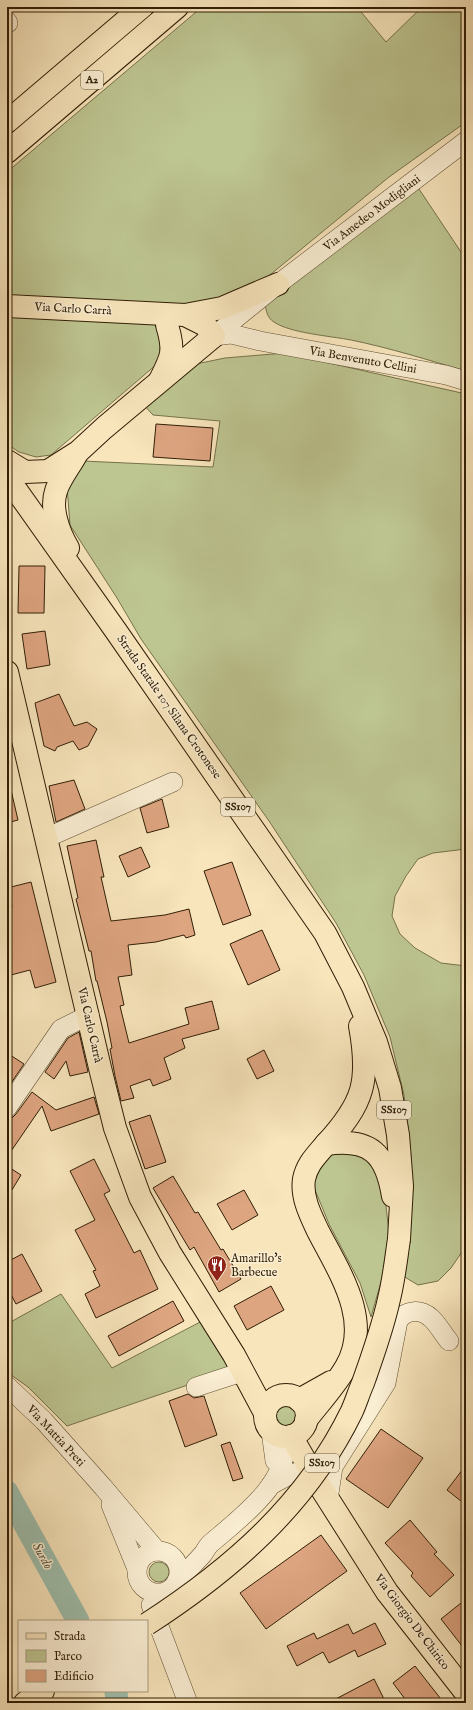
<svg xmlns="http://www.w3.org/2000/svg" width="473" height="1710" viewBox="0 0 473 1710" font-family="'IM FELL English',serif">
<rect width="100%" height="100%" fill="#f8e5bc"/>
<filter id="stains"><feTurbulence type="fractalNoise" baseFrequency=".005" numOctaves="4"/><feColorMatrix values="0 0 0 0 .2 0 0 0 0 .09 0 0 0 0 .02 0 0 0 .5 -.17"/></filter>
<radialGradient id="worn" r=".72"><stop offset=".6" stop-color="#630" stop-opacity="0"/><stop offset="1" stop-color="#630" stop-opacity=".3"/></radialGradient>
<!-- green -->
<g fill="#bdc591" stroke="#76724b">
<path d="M202,7H357L386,42L422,7H466V122L389,177L265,279L195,308L7,301V172Z"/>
<path d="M417,186L463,255L466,278V371C428,360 390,348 351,340C330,336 290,333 274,322C267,318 266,310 265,303Z"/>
<path d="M7,312L147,321L159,326L164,338L157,364L51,455L36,457L19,452L7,444Z"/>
<path d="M285,353L466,394V849L433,853L418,859L406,876L395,896L392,916L400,934L415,948L441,963L466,966V1246L451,1268L438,1281L418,1285L403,1276L411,1216V1156L404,1095L390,1037L364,975L336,923L269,821L141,639L117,598L70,525L67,486L83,461L213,467L220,421L153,415L142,403L191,365L225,358Z"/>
<path d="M358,1151L383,1179L389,1233V1254L371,1317L360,1283L329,1224L313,1185L315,1166L333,1152Z"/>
<path d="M61,1294L112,1368L204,1320L232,1370L67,1426L28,1387L7,1372V1324Z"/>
<circle cx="286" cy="1415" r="12"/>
<circle cx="159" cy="1572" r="10"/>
</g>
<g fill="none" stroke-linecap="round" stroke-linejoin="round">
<!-- river -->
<g stroke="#9ebfad" stroke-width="23">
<path d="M7,1492L78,1621"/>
<path d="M116,1691L117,1703"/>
</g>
</g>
<!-- building -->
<g fill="#dea581" stroke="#301e05">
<path d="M156,424L213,428L210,461L153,457Z"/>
<path d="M19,566H45L44,613H18Z"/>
<path d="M45,631L50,665L27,669L22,634Z"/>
<path d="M59,694L74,726L87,722L97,729L88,746L79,750L73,741L57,747L55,751L44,746L35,703Z"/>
<path d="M74,780L85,809L56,822L49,786Z"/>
<path d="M7,790H11L18,820L7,823Z"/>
<path d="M162,799L169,827L147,833L140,808Z"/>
<path d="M96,840L104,877H101L111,921L165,915L189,909L195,935L186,938L184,935L156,942L128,945L132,975L118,977L124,1005L120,1006L129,1043L189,1024L185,1008L212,1001L219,1029L182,1039L185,1048L164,1058L171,1079L153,1086L150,1079L130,1086L134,1098L121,1101L115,1076L110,1049L112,1048L107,1022L97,981H96L91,951H89L76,899L78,898L67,846Z"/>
<path d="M141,847L150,867L128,877L119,856Z"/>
<path d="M232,862L251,915L223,925L204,871Z"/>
<path d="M31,882L56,982L35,988L30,970L7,976V909L12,907L7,888Z"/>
<path d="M262,930L280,970L248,985L230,944Z"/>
<path d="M79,1032L88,1072L70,1076L66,1061L54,1079L45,1072L68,1038Z"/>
<path d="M264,1050L274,1071L257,1079L247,1059Z"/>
<path d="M7,1053L24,1064L7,1089Z"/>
<path d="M32,1092L56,1110L94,1097L99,1114L51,1131L42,1106L7,1157V1119L12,1118L16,1114Z"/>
<path d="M150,1115L166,1162L145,1169L129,1122Z"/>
<path d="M94,1159L110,1191L104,1194L134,1253L140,1250L158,1289L96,1318L85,1294L100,1286L93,1271L96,1270L75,1230L95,1220L70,1171Z"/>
<path d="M7,1166L21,1175L7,1198Z"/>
<path d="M173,1176L195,1213L198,1212L221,1250L223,1249L241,1279L219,1292L194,1247L190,1250L153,1188Z"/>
<path d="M244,1190L258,1215L232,1230L217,1204Z"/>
<path d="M22,1254L42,1291L16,1304L7,1287V1262Z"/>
<path d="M271,1286L284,1310L247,1330L234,1306Z"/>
<path d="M173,1301L184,1321L119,1356L108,1336Z"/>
<path d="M188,1394L194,1398L204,1396L217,1435L185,1447L169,1401Z"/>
<path d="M381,1429L423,1458L388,1508L346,1479Z"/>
<path d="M230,1442L243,1478L233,1481L221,1445Z"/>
<path d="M466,1465V1505L447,1490Z"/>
<path d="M410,1520L437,1552L434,1554L454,1575L430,1597L411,1576L413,1573L385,1543Z"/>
<path d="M321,1535L347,1571L266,1629L240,1593Z"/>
<path d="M466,1599V1651L441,1619Z"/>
<path d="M375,1623L386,1644L358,1657L355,1650L329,1663L323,1652L297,1666L287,1646L314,1633L317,1639L348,1624L353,1634Z"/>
<path d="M415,1666L444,1703H408L393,1683Z"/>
<path d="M374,1679L386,1703H328Z"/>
</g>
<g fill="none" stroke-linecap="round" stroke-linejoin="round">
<defs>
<g id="minor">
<path d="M7,21L8,23"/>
<path d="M214,336L278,284L466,141"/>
<path d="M214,336L231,334L260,341L446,375L466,381"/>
<path d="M46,838L173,782"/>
<path d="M7,1108L61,1029L89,1015"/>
<path d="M7,1386L44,1421L103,1487L157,1551"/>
<path d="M196,1387L242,1372"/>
<path d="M271,1431L275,1461"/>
<path d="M271,1485L293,1473L310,1470"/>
<path d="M328,1500L333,1467L386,1383L398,1321C406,1309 421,1309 431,1318C438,1324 443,1334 449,1341"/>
<path d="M111,1505L137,1569"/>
<circle cx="158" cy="1572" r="21"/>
<path d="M177,1581C186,1572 195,1563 203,1554C205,1551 207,1547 210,1544C240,1518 291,1482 285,1437"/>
<path d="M151,1605L188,1703"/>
</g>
<g id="major">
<path d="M7,306L185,315L205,325L214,336"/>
<path d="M185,315L222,308L278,284"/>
<path d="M160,380C172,357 175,351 167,325"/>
<path d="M7,672L101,1072L115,1128L140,1197L170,1253L234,1355L265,1413"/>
<circle cx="286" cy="1416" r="21"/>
<path d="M291,1436L321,1488L387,1592L466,1693"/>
</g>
<g id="highway">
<path d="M7,122L142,7"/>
<path d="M7,152L177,7"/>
<path d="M7,461L25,472L48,471L78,452L104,428L214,336"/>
<path d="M7,477L116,631L325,933L353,987L376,1042L390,1088L398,1135L402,1186L399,1239"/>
<path d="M68,548C59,533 50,509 56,491C59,480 70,466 76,455"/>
<path d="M326,1144C370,1138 386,1153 393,1196"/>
<path d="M299,1400L331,1382"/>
<path d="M306,1420C320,1402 335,1386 346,1367C373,1321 339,1272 318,1231C311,1216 301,1197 304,1179C307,1164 316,1156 326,1144C364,1103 370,1081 360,1026"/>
<path d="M25,1703L43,1691"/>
</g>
</defs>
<!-- minor casing -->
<use href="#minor" stroke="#625033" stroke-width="20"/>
<!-- major casing -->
<use href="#major" stroke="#301e05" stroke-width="24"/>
<!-- highway casing -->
<use href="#highway" stroke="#301e05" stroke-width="24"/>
<!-- minor -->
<use href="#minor" stroke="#faeed3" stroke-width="19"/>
<!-- major -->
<use href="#major" stroke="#f8e5bc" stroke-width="22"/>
<!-- highway -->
<use href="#highway" stroke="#f8e5bc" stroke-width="22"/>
<defs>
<path id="highway-bridge" d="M147,1624C232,1569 307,1504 352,1411C356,1402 359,1392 363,1383C373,1355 383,1327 389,1299C394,1279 396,1259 399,1239"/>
</defs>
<!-- highway-bridge casing -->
<use href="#highway-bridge" stroke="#301e05" stroke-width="24" stroke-linecap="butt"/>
<!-- highway-bridge -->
<use href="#highway-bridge" stroke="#f8e5bc" stroke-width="22"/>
</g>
<!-- icons -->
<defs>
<symbol id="restaurant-pin" viewBox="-11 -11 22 30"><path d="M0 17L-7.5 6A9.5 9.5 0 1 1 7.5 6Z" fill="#8f2418" stroke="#faeed3"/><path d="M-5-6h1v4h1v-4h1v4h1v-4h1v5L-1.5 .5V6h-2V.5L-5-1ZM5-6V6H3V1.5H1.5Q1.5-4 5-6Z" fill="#fff"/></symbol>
</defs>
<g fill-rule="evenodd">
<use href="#restaurant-pin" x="206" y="1254" width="22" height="30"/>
</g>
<g text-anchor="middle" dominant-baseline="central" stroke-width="3" stroke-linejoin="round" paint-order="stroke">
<!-- shield labels -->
<g fill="#faeed3" stroke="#6d5c43" stroke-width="1">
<rect x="81" y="71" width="22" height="18" rx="3"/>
<rect x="221" y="798" width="34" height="18" rx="3"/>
<rect x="377" y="1101" width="34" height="18" rx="3"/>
<rect x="305" y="1454" width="34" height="18" rx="3"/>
</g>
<g font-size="11" font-weight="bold" fill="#301e05">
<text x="92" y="80">A2</text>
<text x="238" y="807">SS107</text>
<text x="394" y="1110">SS107</text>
<text x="322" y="1463">SS107</text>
</g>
<!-- street labels -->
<g font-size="12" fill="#301e05" stroke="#faeed3">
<text transform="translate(372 213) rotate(-37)">Via Amedeo Modigliani</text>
<text transform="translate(73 309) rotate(3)">Via Carlo Carrà</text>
<text transform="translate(363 360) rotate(10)">Via Benvenuto Cellini</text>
<text transform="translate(169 707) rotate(55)">Strada Statale 107 Silana Crotonese</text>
<text transform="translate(90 1025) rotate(77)">Via Carlo Carrà</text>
<text transform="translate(56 1436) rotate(47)">Via Mattia Preti</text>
<text transform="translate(412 1622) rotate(53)">Via Giorgio De Chirico</text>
</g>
<!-- poi labels -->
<g font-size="12" fill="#301e05" stroke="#faeed3" text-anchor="start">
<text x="231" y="1258">Amarillo's<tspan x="231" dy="14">Barbecue</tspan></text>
</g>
<!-- water labels -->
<g font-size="13" font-style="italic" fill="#565640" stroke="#faeed3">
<text transform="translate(42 1556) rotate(61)">Surdo</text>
</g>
</g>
<!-- margin -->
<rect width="473" height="1710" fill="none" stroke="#f8e5bc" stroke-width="24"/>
<rect x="8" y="8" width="457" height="1694" fill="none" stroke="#301e05" stroke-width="2"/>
<rect x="12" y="12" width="449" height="1686" fill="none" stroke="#301e05"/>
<!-- legend -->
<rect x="18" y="1620" width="130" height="72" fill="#faeed3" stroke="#a99b81"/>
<rect x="26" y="1633" width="20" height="6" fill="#f8e5bc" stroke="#a99b81"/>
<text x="54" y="1640" font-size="12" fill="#301e05">Strada</text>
<rect x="26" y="1650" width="20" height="12" fill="#bdc591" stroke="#a99b81"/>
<text x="54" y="1660" font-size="12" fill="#301e05">Parco</text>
<rect x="26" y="1670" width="20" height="12" fill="#dea581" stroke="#a99b81"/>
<text x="54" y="1680" font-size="12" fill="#301e05">Edificio</text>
<rect width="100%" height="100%" filter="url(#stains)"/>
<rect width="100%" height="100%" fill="url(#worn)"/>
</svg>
